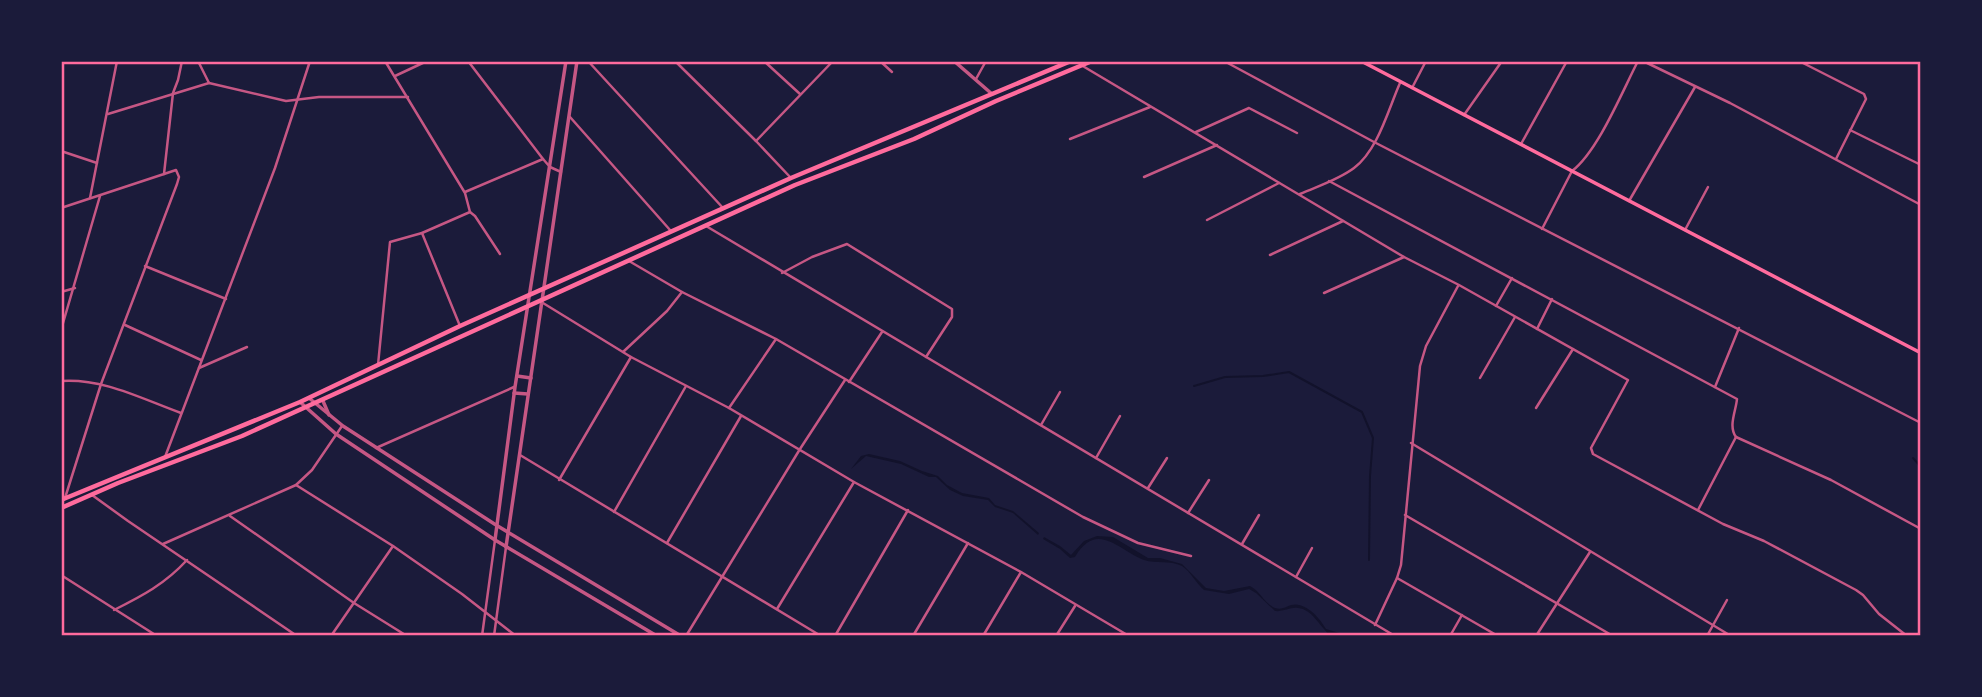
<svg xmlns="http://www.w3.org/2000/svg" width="1982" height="697" viewBox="0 0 1982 697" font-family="'Space Grotesk',sans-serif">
<rect width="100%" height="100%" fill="#1b1b3a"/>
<!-- water -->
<g fill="#12122b">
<path d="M869,454L900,461L922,471L938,476L947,485L962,493L989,498L995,505L1013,511L1039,533L1038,535L1013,513L995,507L988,500L963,496L950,490L936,477H929L901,464L866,456L851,469L861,456Z"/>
<path d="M1097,536L1113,537L1148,558H1160L1182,564L1206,588L1224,591L1250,586C1260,591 1265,604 1275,608C1282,610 1285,607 1291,605C1305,601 1320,618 1326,629L1349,636L1330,635C1320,627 1312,609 1298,608C1290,607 1283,612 1275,611L1256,593L1249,589L1229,594L1204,590C1196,583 1191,572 1182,566C1170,560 1156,564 1144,560C1118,550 1097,520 1075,557L1070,558L1060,549L1043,539L1044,537L1060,546L1071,555L1084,541Z"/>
</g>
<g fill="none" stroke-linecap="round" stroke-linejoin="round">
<!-- stream -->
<g stroke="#12122b" stroke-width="2">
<path d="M1194,386L1225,377L1263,376L1289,372L1362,412L1373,438L1370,476L1369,560"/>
<path d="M1913,458L1921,467"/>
</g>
<!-- minor -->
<g stroke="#c65784" stroke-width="2.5">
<path d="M198,61L209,83"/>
<path d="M468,61L543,159L550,167L561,172"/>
<path d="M588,61L723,208"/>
<path d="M675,61L756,141L791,178"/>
<path d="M764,61L800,94"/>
<path d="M880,61L892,72"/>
<path d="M1224,61L1374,142L1921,423"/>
<path d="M1643,61L1730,103L1921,205"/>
<path d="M1799,61L1864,94L1866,99L1836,159"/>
<path d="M1081,65L1404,257L1459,285L1628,380L1591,448L1593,454L1723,524L1764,541L1856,590L1863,595L1879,614L1907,636"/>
<path d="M395,76L427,61"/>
<path d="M976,79L986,61"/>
<path d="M1412,88L1426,61"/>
<path d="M108,114L209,83L286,101L319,97H408"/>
<path d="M1464,115L1502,61"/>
<path d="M570,117L670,230"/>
<path d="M1850,130L1921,165"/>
<path d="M1196,132L1249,108L1297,133"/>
<path d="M1070,139L1150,107"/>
<path d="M756,141L833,61"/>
<path d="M1521,144L1567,61"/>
<path d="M61,151L97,163"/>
<path d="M1144,177L1217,145"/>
<path d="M1329,181L1737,399C1736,411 1728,426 1736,437"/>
<path d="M465,192L543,159"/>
<path d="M1300,194C1318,186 1338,180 1354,168C1378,150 1388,110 1400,83"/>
<path d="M90,198L117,61"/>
<path d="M1629,201L1695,87"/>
<path d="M61,208L164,174L173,93L178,80L182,61"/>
<path d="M470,212L475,216L500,254"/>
<path d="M1207,220L1279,183"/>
<path d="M706,226L1395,636"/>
<path d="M1542,229L1572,171C1598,151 1622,92 1638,61"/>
<path d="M1685,230L1708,187"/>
<path d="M422,233L460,326"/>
<path d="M1270,255L1343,221"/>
<path d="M629,261L682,292L776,339L1083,517L1138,543L1191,556"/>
<path d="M145,266L226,299"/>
<path d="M782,273L812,257L847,244L952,309V317L926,357"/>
<path d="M61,292L75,288"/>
<path d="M1324,293L1404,257"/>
<path d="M543,303L631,357L729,408L854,482L1021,572L1129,636"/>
<path d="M1496,306L1512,278"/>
<path d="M125,325L201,360"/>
<path d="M1537,329L1552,299"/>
<path d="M61,330L100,196"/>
<path d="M623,352L667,311L682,292"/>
<path d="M378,365L390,242L422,233L470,212L465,193L385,61"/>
<path d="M199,368L247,347"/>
<path d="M1480,378L1515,317"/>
<path d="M61,381C103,378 142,399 181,413"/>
<path d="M849,382L882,332"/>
<path d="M1715,387L1739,328"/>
<path d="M729,408L776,339"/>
<path d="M1536,408L1573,349"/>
<path d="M1041,425L1060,392"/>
<path d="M1736,437L1831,480L1921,529"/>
<path d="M1411,443L1731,636"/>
<path d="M376,448L514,387"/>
<path d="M520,455L821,636"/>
<path d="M165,457L275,168L310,61"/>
<path d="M1096,458L1120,416"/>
<path d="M559,480L631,357"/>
<path d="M296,485L393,546L462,594L516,636"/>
<path d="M1148,488L1167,458"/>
<path d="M92,495L128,521L297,636"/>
<path d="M65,498L101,384L177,184L179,177L176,170L164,174"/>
<path d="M1698,510L1736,437"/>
<path d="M614,512L686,386"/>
<path d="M1188,513L1209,480"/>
<path d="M1405,515L1613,636"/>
<path d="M230,516L354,603L407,636"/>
<path d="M667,543L741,416"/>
<path d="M163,544L296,485L312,470L342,426"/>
<path d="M1242,544L1259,515"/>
<path d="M61,575L157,636"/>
<path d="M1296,577L1312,548"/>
<path d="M1397,578L1498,636"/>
<path d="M777,609L854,482"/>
<path d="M114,610C142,596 165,584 187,560"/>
<path d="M1375,625L1397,578L1401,565L1420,366L1426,346L1458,286"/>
<path d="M331,636L393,546"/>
<path d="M482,636L495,540"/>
<path d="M494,636L506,547"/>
<path d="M686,636L800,449L845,380"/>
<path d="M835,636L908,510"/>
<path d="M913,636L968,543"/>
<path d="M983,636L1021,572"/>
<path d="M1056,636L1075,606"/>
<path d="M1450,636L1462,615"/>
<path d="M1536,636L1590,552"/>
<path d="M1707,636L1727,600"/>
</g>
<!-- tertiary -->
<g stroke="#c65784" stroke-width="3.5">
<path d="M954,61L992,94"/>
<path d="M517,376L531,378"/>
<path d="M514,393L528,394"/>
<path d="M309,398L343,426L496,525L681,636"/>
<path d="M323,401L329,415"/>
<path d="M300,402L336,434L495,540L657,636"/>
<path d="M495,540L515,387L566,61"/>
<path d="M506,547L577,61"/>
</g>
<!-- secondary -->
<path stroke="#ff6b9d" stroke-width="3.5" d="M1361,61L1921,353"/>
<!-- trunk -->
<g stroke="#ff6b9d" stroke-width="4.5">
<path d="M61,500L300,402L460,326L791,178L1071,61"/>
<path d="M61,508L118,483L242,436L795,185L914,139L996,101L1092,61"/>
</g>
</g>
<!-- border -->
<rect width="1982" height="697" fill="none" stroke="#1b1b3a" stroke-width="126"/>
<rect x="63" y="63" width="1856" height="571" fill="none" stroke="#ff6b9d" stroke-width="2.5"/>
</svg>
